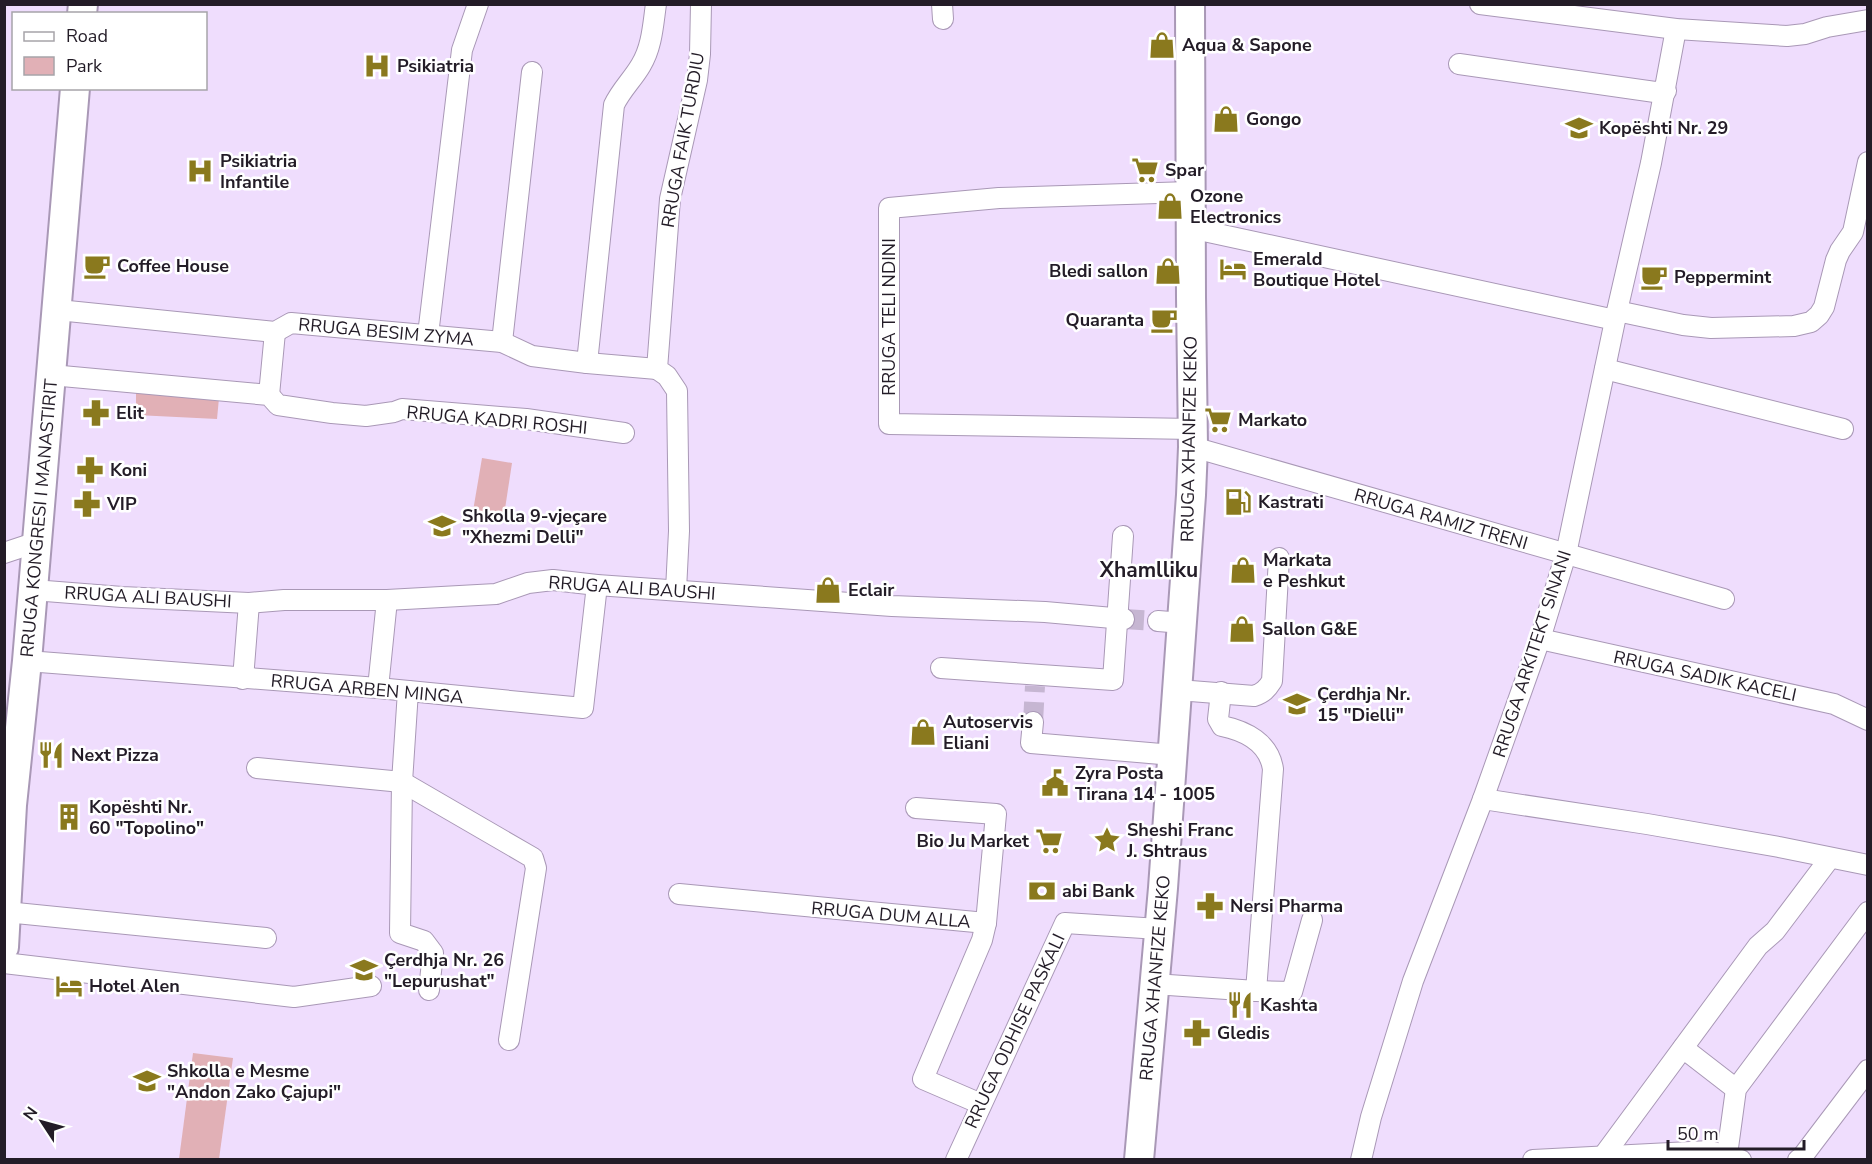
<svg xmlns="http://www.w3.org/2000/svg" width="1872" height="1164" viewBox="0 0 1872 1164" font-family="'Nunito Sans',sans-serif">
<rect width="100%" height="100%" fill="#efddfd"/>
<!-- green -->
<g fill="#e1b0b6">
<path d="M136,391L219,398L217,419L136,415Z"/>
<path d="M482,458L512,463L503,522L472,517Z"/>
<path d="M193,1053L233,1058L219,1159H179Z"/>
</g>
<g fill="none" stroke-linecap="round" stroke-linejoin="round">
<!-- street-tunnel -->
<g stroke="#c6b6d2" stroke-width="20" stroke-dasharray="20 10" stroke-linecap="butt">
<path d="M1124,619L1158,621"/>
<path d="M1033,722L1035,686"/>
</g>
<defs>
<g id="street">
<path d="M942,4L943,19"/>
<path d="M1480,4L1676,29L1787,36L1805,34L1827,27L1868,20"/>
<path d="M1459,64L1655,92L1666,91"/>
<path d="M1190,192L999,198L889,208V424L1193,429"/>
<path d="M1190,228L1615,320"/>
<path d="M58,310L275,332L291,323L502,342L532,356L587,363L657,369"/>
<path d="M1617,311L1683,325L1711,328L1794,326L1811,322L1819,315L1824,307L1836,260L1840,251L1853,232L1868,162"/>
<path d="M428,335L462,50L478,4"/>
<path d="M502,342L532,72"/>
<path d="M587,363L614,105C621,90 633,79 641,65C652,47 653,25 656,4"/>
<path d="M1605,369L1843,429"/>
<path d="M51,375L269,395L278,405L332,413L366,416L394,412L402,409L526,419L624,433"/>
<path d="M269,395L275,332"/>
<path d="M1193,447L1724,599"/>
<path d="M4,553L37,542"/>
<path d="M33,590L122,597L249,603L284,600H387L496,594L528,583L553,580L597,585L892,606L1045,612L1124,619"/>
<path d="M676,590L679,531L677,391L667,376L657,369L670,199L697,80L700,54L701,4"/>
<path d="M1158,621L1183,623"/>
<path d="M1540,639L1834,704L1868,720"/>
<path d="M27,661L378,688L583,708L597,585"/>
<path d="M941,668L1113,680L1123,536"/>
<path d="M243,679L249,603"/>
<path d="M378,688L387,600"/>
<path d="M1178,690L1254,696C1263,693 1267,689 1272,681L1279,558"/>
<path d="M408,691L402,782L400,933L424,941L433,953L429,990"/>
<path d="M1033,722L1031,743L1173,755"/>
<path d="M257,768L402,782L533,858L536,868L509,1040"/>
<path d="M1483,799L1647,824L1779,847L1868,865"/>
<path d="M916,808L996,814L986,923L982,940L923,1079L981,1104"/>
<path d="M679,894L986,923"/>
<path d="M6,912L266,938"/>
<path d="M4,963L294,997L371,986"/>
<path d="M1154,984L1256,991L1273,769C1269,743 1246,731 1222,726L1218,719L1221,692"/>
<path d="M1256,991L1292,992L1312,920"/>
<path d="M1683,1048L1736,1089"/>
<path d="M1604,1155L1758,946L1775,931L1830,858"/>
<path d="M1727,1155L1736,1089L1868,912"/>
<path d="M956,1160L1065,923L1159,929"/>
<path d="M1361,1160L1371,1117L1413,981L1483,799L1540,639L1566,554L1617,311L1651,163L1676,29"/>
<path d="M1533,1160L1710,1151L1741,1160"/>
<path d="M1798,1160L1802,1157L1868,1070"/>
</g>
<g id="secondary">
<path d="M82,14L83,4"/>
<path d="M4,947L12,805L27,661L75,88"/>
<path d="M1139,1160L1163,888L1191,495L1193,447L1191,297L1190,4"/>
</g>
</defs>
<!-- street casing -->
<use href="#street" stroke="#a998b6" stroke-width="22"/>
<!-- secondary casing -->
<use href="#secondary" stroke="#a998b6" stroke-width="32"/>
<!-- street -->
<use href="#street" stroke="#fff" stroke-width="20"/>
<!-- secondary -->
<use href="#secondary" stroke="#fff" stroke-width="28"/>
</g>
<!-- icons -->
<defs>
<symbol id="shop-bare" viewBox="-9 -9 18 18"><path d="M-5-2.5h2.3a2.7 3.5 0 0 1 5.4 0H5L5.5 6h-11ZM-1.5-2.5h3a1.5 2.3 0 0 0-3 0Z" fill="#8a791e" stroke="#fff" stroke-width="2.5" paint-order="stroke"/></symbol>
<symbol id="hospital-bare" viewBox="-9 -9 18 18"><path d="M-5-5h3v3.5h4V-5h3V5h-3V1.5h-4V5h-3Z" fill="#8a791e" stroke="#fff" stroke-width="2.5" paint-order="stroke"/></symbol>
<symbol id="school-bare" viewBox="-9 -9 18 18"><path d="M0-5L7-2L0 1L-7-2ZM-4 1L0 2.5L4 1V4Q0 6-4 4Z" fill="#8a791e" stroke="#fff" stroke-width="2.5" paint-order="stroke"/></symbol>
<symbol id="supermarket-bare" viewBox="-9 -9 18 18"><path d="M-6-5.5h2.5l.6 2H6L4.5 2H-2.5L-4.4-4H-6ZM-1.5 3.2a1.3 1.3 0 1 0 .1 0ZM3 3.2a1.3 1.3 0 1 0 .1 0Z" fill="#8a791e" stroke="#fff" stroke-width="2.5" paint-order="stroke"/></symbol>
<symbol id="cafe-bare" viewBox="-9 -9 18 18"><path d="M-5.5-4.5H6V0H3Q3 3.5 0 3.5H-2.5Q-5.5 3.5-5.5 0ZM3-3.2v2h1.7v-2ZM-6 4.5H4V6H-6Z" fill="#8a791e" stroke="#fff" stroke-width="2.5" paint-order="stroke"/></symbol>
<symbol id="hotel-bare" viewBox="-9 -9 18 18"><path d="M-6-4.5h1.5V1H6V5H4.5V3h-9V5H-6ZM-4 0a1.8 1.8 0 1 1 3.6 0ZM.5 0V-2.5h3Q6-2.5 6 0Z" fill="#8a791e" stroke="#fff" stroke-width="2.5" paint-order="stroke"/></symbol>
<symbol id="pharmacy-bare" viewBox="-9 -9 18 18"><path d="M-2-6h4v4h4v4h-4v4h-4v-4h-4v-4h4Z" fill="#8a791e" stroke="#fff" stroke-width="2.5" paint-order="stroke"/></symbol>
<symbol id="fuel-bare" viewBox="-9 -9 18 18"><path d="M-5.5-6h7V0h2V4h1.3V-2.5L3-4.5l.8-.8L6-3V5H2.5V1h-1V6h-7ZM-4.2-4.7v3.2H.2V-4.7Z" fill="#8a791e" stroke="#fff" stroke-width="2.5" paint-order="stroke"/></symbol>
<symbol id="restaurant-bare" viewBox="-9 -9 18 18"><path d="M-5-6h1v4h1v-4h1v4h1v-4h1v5L-1.5 .5V6h-2V.5L-5-1ZM5-6V6H3V1.5H1.5Q1.5-4 5-6Z" fill="#8a791e" stroke="#fff" stroke-width="2.5" paint-order="stroke"/></symbol>
<symbol id="civic-bare" viewBox="-9 -9 18 18"><path d="M-.6-6.5H3V-4.5H.6V-3L4-1V1h2V6H-6V1h2V-1L-.6-3ZM-1.2 2.5V6h2.4V2.5Z" fill="#8a791e" stroke="#fff" stroke-width="2.5" paint-order="stroke"/></symbol>
<symbol id="building-bare" viewBox="-9 -9 18 18"><path d="M-4-6H4V6H1V3H-1V6H-4ZM-2.5-4.3h1.7v1.8h-1.7ZM.8-4.3h1.7v1.8H.8ZM-2.5-1h1.7V.8h-1.7ZM.8-1h1.7V.8H.8Z" fill="#8a791e" stroke="#fff" stroke-width="2.5" paint-order="stroke"/></symbol>
<symbol id="sight-bare" viewBox="-9 -9 18 18"><path d="M0-6L1.8-2.2L6-1.7L2.9 1.2L3.7 5.4L0 3.3L-3.7 5.4L-2.9 1.2L-6-1.7L-1.8-2.2Z" fill="#8a791e" stroke="#fff" stroke-width="2.5" paint-order="stroke"/></symbol>
<symbol id="bank-bare" viewBox="-9 -9 18 18"><path d="M-6-4H6V4H-6ZM0-2.3a2.3 2.3 0 1 0 0 4.6a2.3 2.3 0 1 0 0-4.6Z" fill="#8a791e" stroke="#fff" stroke-width="2.5" paint-order="stroke"/></symbol>
</defs>
<g fill-rule="evenodd">
<use href="#shop-bare" x="1143" y="26" width="38" height="38"/>
<use href="#hospital-bare" x="358" y="47" width="38" height="38"/>
<use href="#shop-bare" x="1207" y="100" width="38" height="38"/>
<use href="#school-bare" x="1560" y="109" width="38" height="38"/>
<use href="#supermarket-bare" x="1126" y="151" width="38" height="38"/>
<use href="#hospital-bare" x="181" y="152" width="38" height="38"/>
<use href="#shop-bare" x="1151" y="187" width="38" height="38"/>
<use href="#cafe-bare" x="78" y="247" width="38" height="38"/>
<use href="#hotel-bare" x="1214" y="250" width="38" height="38"/>
<use href="#shop-bare" x="1149" y="252" width="38" height="38"/>
<use href="#cafe-bare" x="1635" y="258" width="38" height="38"/>
<use href="#cafe-bare" x="1145" y="301" width="38" height="38"/>
<use href="#pharmacy-bare" x="77" y="394" width="38" height="38"/>
<use href="#supermarket-bare" x="1199" y="401" width="38" height="38"/>
<use href="#pharmacy-bare" x="71" y="451" width="38" height="38"/>
<use href="#fuel-bare" x="1219" y="483" width="38" height="38"/>
<use href="#pharmacy-bare" x="68" y="485" width="38" height="38"/>
<use href="#school-bare" x="423" y="507" width="38" height="38"/>
<use href="#shop-bare" x="1224" y="551" width="38" height="38"/>
<use href="#shop-bare" x="809" y="571" width="38" height="38"/>
<use href="#shop-bare" x="1223" y="610" width="38" height="38"/>
<use href="#school-bare" x="1278" y="685" width="38" height="38"/>
<use href="#shop-bare" x="904" y="713" width="38" height="38"/>
<use href="#restaurant-bare" x="32" y="736" width="38" height="38"/>
<use href="#civic-bare" x="1036" y="764" width="38" height="38"/>
<use href="#building-bare" x="50" y="798" width="38" height="38"/>
<use href="#sight-bare" x="1088" y="821" width="38" height="38"/>
<use href="#supermarket-bare" x="1030" y="822" width="38" height="38"/>
<use href="#bank-bare" x="1023" y="872" width="38" height="38"/>
<use href="#pharmacy-bare" x="1191" y="887" width="38" height="38"/>
<use href="#school-bare" x="345" y="951" width="38" height="38"/>
<use href="#hotel-bare" x="50" y="967" width="38" height="38"/>
<use href="#restaurant-bare" x="1221" y="986" width="38" height="38"/>
<use href="#pharmacy-bare" x="1178" y="1014" width="38" height="38"/>
<use href="#school-bare" x="128" y="1062" width="38" height="38"/>
</g>
<g text-anchor="middle" dominant-baseline="central" stroke-width="5" stroke-linejoin="round" paint-order="stroke">
<!-- poi labels -->
<g font-size="18" font-weight="bold" fill="#231c27" stroke="#fff" text-anchor="start">
<text x="1182" y="45">Aqua &amp; Sapone</text>
<text x="397" y="66">Psikiatria</text>
<text x="1246" y="119">Gongo</text>
<text x="1599" y="128">Kopështi Nr. 29</text>
<text x="220" y="161">Psikiatria<tspan x="220" dy="21">Infantile</tspan></text>
<text x="1165" y="170">Spar</text>
<text x="1190" y="196">Ozone<tspan x="1190" dy="21">Electronics</tspan></text>
<text x="1253" y="259">Emerald<tspan x="1253" dy="21">Boutique Hotel</tspan></text>
<text x="117" y="266">Coffee House</text>
<text x="1148" y="271" text-anchor="end">Bledi sallon</text>
<text x="1674" y="277">Peppermint</text>
<text x="1144" y="320" text-anchor="end">Quaranta</text>
<text x="116" y="413">Elit</text>
<text x="1238" y="420">Markato</text>
<text x="110" y="470">Koni</text>
<text x="1258" y="502">Kastrati</text>
<text x="107" y="504">VIP</text>
<text x="462" y="516">Shkolla 9-vjeçare<tspan x="462" dy="21">"Xhezmi Delli"</tspan></text>
<text x="1263" y="560">Markata<tspan x="1263" dy="21">e Peshkut</tspan></text>
<text x="848" y="590">Eclair</text>
<text x="1262" y="629">Sallon G&amp;E</text>
<text x="1317" y="694">Çerdhja Nr.<tspan x="1317" dy="21">15 "Dielli"</tspan></text>
<text x="943" y="722">Autoservis<tspan x="943" dy="21">Eliani</tspan></text>
<text x="71" y="755">Next Pizza</text>
<text x="1075" y="773">Zyra Posta<tspan x="1075" dy="21">Tirana 14 - 1005</tspan></text>
<text x="89" y="807">Kopështi Nr.<tspan x="89" dy="21">60 "Topolino"</tspan></text>
<text x="1127" y="830">Sheshi Franc<tspan x="1127" dy="21">J. Shtraus</tspan></text>
<text x="1029" y="841" text-anchor="end">Bio Ju Market</text>
<text x="1062" y="891">abi Bank</text>
<text x="1230" y="906">Nersi Pharma</text>
<text x="384" y="960">Çerdhja Nr. 26<tspan x="384" dy="21">"Lepurushat"</tspan></text>
<text x="89" y="986">Hotel Alen</text>
<text x="1260" y="1005">Kashta</text>
<text x="1217" y="1033">Gledis</text>
<text x="167" y="1071">Shkolla e Mesme<tspan x="167" dy="21">"Andon Zako Çajupi"</tspan></text>
</g>
<!-- street labels -->
<g font-size="18" fill="#231c27" stroke="#fff">
<text transform="translate(683 140) rotate(-80)">RRUGA FAIK TURDIU</text>
<text transform="translate(889 317) rotate(-90)">RRUGA TELI NDINI</text>
<text transform="translate(386 332) rotate(5)">RRUGA BESIM ZYMA</text>
<text transform="translate(497 420) rotate(5)">RRUGA KADRI ROSHI</text>
<text transform="translate(1189 439) rotate(-89)">RRUGA XHANFIZE KEKO</text>
<text transform="translate(39 518) rotate(-85)">RRUGA KONGRESI I MANASTIRIT</text>
<text transform="translate(1441 519) rotate(16)">RRUGA RAMIZ TRENI</text>
<text transform="translate(632 588) rotate(4)">RRUGA ALI BAUSHI</text>
<text transform="translate(148 597) rotate(3)">RRUGA ALI BAUSHI</text>
<text transform="translate(1532 654) rotate(-72)">RRUGA ARKITEKT SINANI</text>
<text transform="translate(1705 676) rotate(12)">RRUGA SADIK KACELI</text>
<text transform="translate(367 689) rotate(5)">RRUGA ARBEN MINGA</text>
<text transform="translate(891 915) rotate(5)">RRUGA DUM ALLA</text>
<text transform="translate(1155 978) rotate(-85)">RRUGA XHANFIZE KEKO</text>
<text transform="translate(1015 1031) rotate(-65)">RRUGA ODHISE PASKALI</text>
</g>
<!-- quarter labels -->
<g font-size="21" font-weight="bold" fill="#231c27" stroke="#fff">
<text x="1149" y="570">Xhamlliku</text>
</g>
</g>
<!-- border -->
<rect width="1872" height="1164" fill="none" stroke="#231c27" stroke-width="12"/>
<!-- legend -->
<rect x="12" y="12" width="195" height="78" fill="#ffffff" stroke="#a7a4a9" stroke-width="1.5"/>
<rect x="24" y="32" width="30" height="9" fill="#ffffff" stroke="#a7a4a9" stroke-width="1.5"/>
<text x="66" y="42" font-size="18" fill="#231c27">Road</text>
<rect x="24" y="57" width="30" height="18" fill="#e1b0b6" stroke="#a7a4a9" stroke-width="1.5"/>
<text x="66" y="72" font-size="18" fill="#231c27">Park</text>
<!-- north arrow -->
<g transform="translate(42 1122) rotate(306)" stroke="#ffffff" stroke-width="4.5" paint-order="stroke">
<path d="M0-4.5L10 22L0 15L-10 22Z" fill="#231c27"/>
<text y="-9" font-size="16" font-weight="bold" text-anchor="middle" fill="#231c27">N</text>
</g>
<!-- scale -->
<path d="M1668 1140v9h136v-9" fill="none" stroke="#231c27" stroke-width="3"/>
<text x="1677" y="1140" font-size="18" fill="#231c27" stroke="#ffffff" stroke-width="4.5" paint-order="stroke">50 m</text>
</svg>
